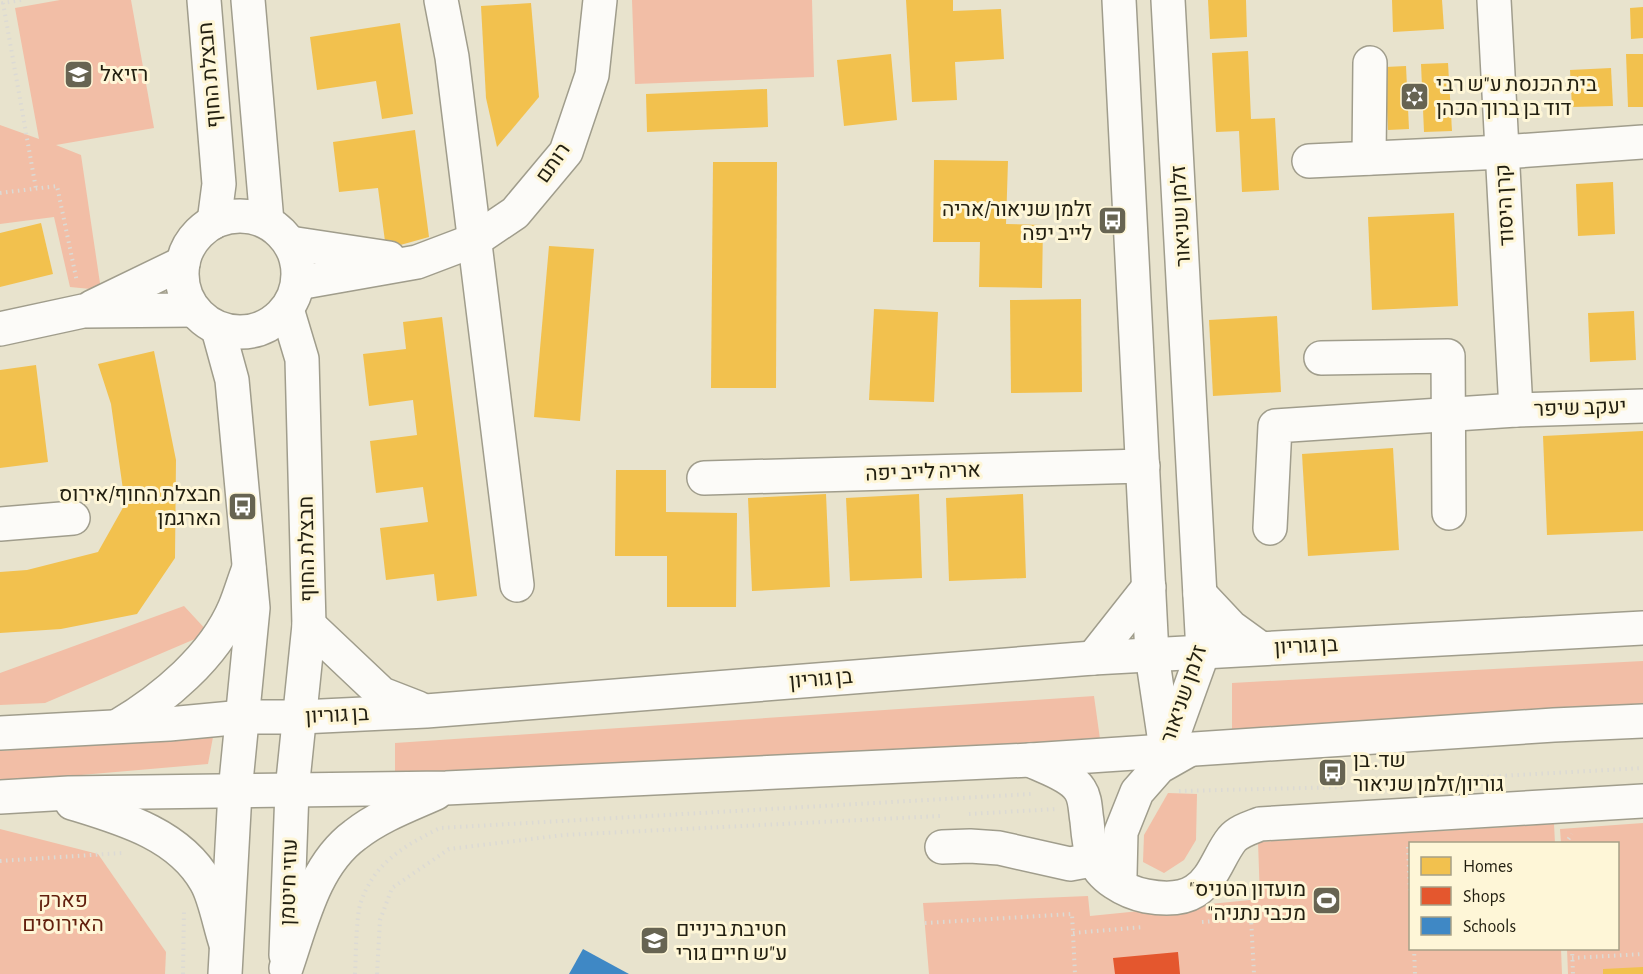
<svg xmlns="http://www.w3.org/2000/svg" width="1643" height="974" viewBox="0 0 1643 974" font-family="'Alegreya Sans',Heebo,sans-serif">
<rect width="100%" height="100%" fill="#e8e3cd"/>
<!-- green -->
<g fill="#f2bea6">
<path d="M60,0H131L154,128L56,145L81,155L101,290L70,287L54,217L0,224V125L39,139L15,8Z"/>
<path d="M632,0H812L814,77L635,84Z"/>
<path d="M184,606L209,633L45,703L0,705V673Z"/>
<path d="M1643,661V708L1232,731V683Z"/>
<path d="M1094,696L1100,739L395,787V743Z"/>
<path d="M213,737L208,764L0,782V751Z"/>
<path d="M1168,793L1197,794L1196,840L1184,860L1164,873L1143,862L1144,835Z"/>
<path d="M1643,823V974H1568L1567,949L1618,948V844L1561,843L1560,829Z"/>
<path d="M1554,824L1555,843L1410,844V948L1561,949L1562,974H929L923,903L1088,896L1090,916L1260,899L1258,842Z"/>
<path d="M0,829L98,854L166,952L165,974H0Z"/>
</g>
<!-- homes -->
<g fill="#f2c14e">
<path d="M906,0H953V11L1001,9L1004,59L955,62L957,100L912,102Z"/>
<path d="M1208,0H1246L1247,37L1210,39Z"/>
<path d="M1392,0H1442L1444,29L1393,32Z"/>
<path d="M531,3L539,97L497,147L486,98L481,6Z"/>
<path d="M1643,7V38L1631,39L1630,8Z"/>
<path d="M400,23L413,114L382,119L376,81L317,90L310,37Z"/>
<path d="M1248,51L1251,119L1275,118L1279,190L1242,192L1239,131L1216,132L1212,53Z"/>
<path d="M891,54L897,120L844,126L837,60Z"/>
<path d="M1626,54H1643V107H1628Z"/>
<path d="M1448,63L1452,131L1424,132L1421,64Z"/>
<path d="M1406,66L1409,129L1388,130L1385,67Z"/>
<path d="M1611,68L1613,106L1572,107L1570,70Z"/>
<path d="M767,89L768,127L647,132L646,94Z"/>
<path d="M415,130L429,237L386,249L378,188L339,192L333,142Z"/>
<path d="M934,160L1008,161L1006,224L1043,225L1042,288L979,287L980,242H933Z"/>
<path d="M713,162H777L776,388H711Z"/>
<path d="M1613,182L1615,234L1578,236L1576,184Z"/>
<path d="M1454,213L1458,306L1372,310L1368,217Z"/>
<path d="M41,223L53,274L0,287V233Z"/>
<path d="M549,246L594,249L580,421L534,417Z"/>
<path d="M1081,299L1082,392L1011,393L1010,300Z"/>
<path d="M874,309L938,312L934,402L869,400Z"/>
<path d="M1634,311L1636,360L1590,362L1588,313Z"/>
<path d="M1277,316L1281,392L1213,396L1209,320Z"/>
<path d="M442,317L477,596L437,601L434,574L386,580L380,528L428,522L423,487L376,493L370,441L417,435L413,400L369,406L363,354L406,349L403,322Z"/>
<path d="M154,351L176,460L175,558L137,614L61,629L0,633V572L27,570L98,552L125,504L111,404L98,364Z"/>
<path d="M36,365L48,462L0,468V370Z"/>
<path d="M1643,431V531L1547,535L1543,436Z"/>
<path d="M1393,448L1399,550L1308,556L1302,454Z"/>
<path d="M616,470H666V512L737,513L736,607H667V556H615Z"/>
<path d="M826,494L830,587L752,591L748,498Z"/>
<path d="M919,494L922,578L850,581L846,498Z"/>
<path d="M1023,494L1026,578L949,581L946,498Z"/>
<path d="M1643,967V974H1603V969Z"/>
</g>
<!-- shops -->
<path fill="#e4572e" d="M1178,952L1180,974H1115L1113,958Z"/>
<!-- schools -->
<path fill="#3f88c5" d="M583,949L629,974H569Z"/>
<g fill="none" stroke-linecap="round" stroke-linejoin="round">
<defs>
<g id="minor">
<path d="M204,0L219,184L214,222"/>
<path d="M248,0L267,222"/>
<path d="M441,0L452,57L517,585"/>
<path d="M1119,0L1152,655L1166,749"/>
<path d="M1494,0L1516,410"/>
<path d="M1369,158L1370,63"/>
<path d="M1309,161L1503,152L1643,142"/>
<circle cx="240" cy="274" r="58"/>
<path d="M290,243L389,258"/>
<path d="M298,283L417,262L475,240L515,213L566,152L592,75L600,0"/>
<path d="M92,307L183,263"/>
<path d="M0,329L83,311L194,310"/>
<path d="M218,329L232,380L253,608L235,792L225,974"/>
<path d="M1321,358L1448,356L1449,513"/>
<path d="M704,478L1143,466"/>
<path d="M0,524L73,518"/>
<path d="M1270,528L1275,426L1516,410L1643,406"/>
<path d="M1167,752L1203,652L1168,0"/>
<path d="M1030,760C1046,768 1071,775 1080,790C1086,799 1085,811 1087,821C1088,833 1089,846 1093,857C1100,878 1126,892 1146,896C1162,899 1181,900 1195,891C1214,879 1219,855 1232,839C1239,831 1250,828 1260,824L1643,801"/>
<path d="M942,847L970,846L999,848L1070,864L1119,855"/>
<path d="M1120,875L1121,832L1137,792L1159,767L1189,750"/>
<path d="M286,955L292,790L309,625L302,359L287,309"/>
</g>
<g id="major">
<path d="M1200,594L1231,627L1260,648"/>
<path d="M309,625L382,694L418,708"/>
<path d="M1093,658L1149,587"/>
<path d="M118,726C163,699 214,657 235,607C240,595 244,581 249,568"/>
<path d="M0,733L169,724L243,717H301L426,711L1093,658L1643,628"/>
<path d="M0,797L69,793L446,788L1030,760L1554,725L1643,721"/>
<path d="M72,803C121,818 179,834 206,882C215,897 220,927 226,944"/>
<path d="M286,968C302,922 314,865 355,835C379,816 409,805 436,793"/>
</g>
</defs>
<!-- minor casing -->
<use href="#minor" stroke="#a09d8c" stroke-width="36"/>
<!-- major casing -->
<use href="#major" stroke="#a09d8c" stroke-width="36"/>
<!-- path -->
<g stroke="#dcdad4" stroke-width="4" stroke-dasharray="1.5 4.5" stroke-linecap="butt">
<path d="M21,0L3,3L36,189"/>
<path d="M0,193L57,186L77,282"/>
<path d="M1441,783L1446,779L1643,768"/>
<path d="M1179,791L1346,787"/>
<path d="M969,814L1057,809"/>
<path d="M1565,844L1572,834"/>
<path d="M1408,847L1410,892"/>
<path d="M0,861L122,853"/>
<path d="M1202,922L1251,918L1254,974"/>
<path d="M925,923L1072,914L1075,974"/>
<path d="M1073,933L1144,927"/>
<path d="M1414,948L1415,974"/>
<path d="M1572,948L1573,974"/>
<path d="M1572,958L1643,954"/>
<path d="M183,974L184,910"/>
<path d="M355,974C356,956 356,920 360,905C373,863 404,846 440,828L1031,794"/>
<path d="M377,974L380,920L392,888L449,849L564,835L940,816"/>
</g>
<!-- minor -->
<use href="#minor" stroke="#fcfbf8" stroke-width="33"/>
<!-- major -->
<use href="#major" stroke="#fcfbf8" stroke-width="33"/>
</g>
<!-- icons -->
<defs>
<symbol id="school-square" viewBox="-11 -11 22 22"><rect x="-9" y="-9" width="18" height="18" rx="4" fill="#676452" stroke="#fef6d7"/><path d="M0-5L7-2L0 1L-7-2ZM-4 1L0 2.5L4 1V4Q0 6-4 4Z" fill="#fff"/></symbol>
<symbol id="synagogue-square" viewBox="-11 -11 22 22"><rect x="-9" y="-9" width="18" height="18" rx="4" fill="#676452" stroke="#fef6d7"/><path d="M0-6.5L5.6 3.2H-5.6ZM0 6.5L5.6-3.2H-5.6Z" fill="#fff"/></symbol>
<symbol id="bus-square" viewBox="-11 -11 22 22"><rect x="-9" y="-9" width="18" height="18" rx="4" fill="#676452" stroke="#fef6d7"/><path d="M-5-6H5V4H4V6H2V4H-2V6H-4V4H-5ZM-3.5-4V0h7V-4ZM-3.5 1.2v1.5H-2V1.2ZM2 1.2v1.5H3.5V1.2Z" fill="#fff"/></symbol>
<symbol id="stadium-square" viewBox="-11 -11 22 22"><rect x="-9" y="-9" width="18" height="18" rx="4" fill="#676452" stroke="#fef6d7"/><path d="M0-5a6.5 5 0 1 0 0 10a6.5 5 0 1 0 0-10ZM-3.5-1.8h7v3.6h-7Z" fill="#fff"/></symbol>
</defs>
<g fill-rule="evenodd">
<use href="#school-square" x="62" y="58" width="33" height="33"/>
<use href="#synagogue-square" x="1398" y="80" width="33" height="33"/>
<use href="#bus-square" x="1096" y="204" width="33" height="33"/>
<use href="#bus-square" x="226" y="490" width="33" height="33"/>
<use href="#bus-square" x="1316" y="756" width="33" height="33"/>
<use href="#stadium-square" x="1310" y="884" width="33" height="33"/>
<use href="#school-square" x="638" y="924" width="33" height="33"/>
</g>
<g text-anchor="middle" dominant-baseline="central" stroke-width="6" stroke-linejoin="round" paint-order="stroke">
<!-- poi labels -->
<g font-size="21" fill="#221f10" stroke="#fef6d7" text-anchor="start">
<text x="100" y="74">רזיאל</text>
<text x="1436" y="84">בית הכנסת ע"ש רבי<tspan x="1436" dy="24">דוד בן ברוך הכהן</tspan></text>
<text x="1092" y="209" text-anchor="end">זלמן שניאור/אריה<tspan x="1092" dy="24">לייב יפה</tspan></text>
<text x="221" y="494" text-anchor="end">חבצלת החוף/אירוס<tspan x="221" dy="24">הארגמן</tspan></text>
<text x="1353" y="760">שד. בן<tspan x="1353" dy="24">גוריון/זלמן שניאור</tspan></text>
<text x="1306" y="889" text-anchor="end">"מועדון הטניס<tspan x="1306" dy="24">"מכבי נתניה</tspan></text>
<text x="676" y="929">חטיבת ביניים<tspan x="676" dy="24">ע"ש חיים גורי</tspan></text>
</g>
<!-- street labels -->
<g font-size="21" fill="#221f10" stroke="#fef6d7">
<text transform="translate(210 75) rotate(-95)">חבצלת החוף</text>
<text transform="translate(553 163) rotate(-55)">רותם</text>
<text transform="translate(1505 205) rotate(-93)">קרן היסוד</text>
<text transform="translate(1181 216) rotate(-93)">זלמן שניאור</text>
<text transform="translate(1580 408) rotate(-2)">יעקב שיפר</text>
<text transform="translate(923 472) rotate(-2)">אריה לייב יפה</text>
<text transform="translate(307 549) rotate(-91)">חבצלת החוף</text>
<text transform="translate(1306 646) rotate(-3)">בן גוריון</text>
<text transform="translate(821 679) rotate(-5)">בן גוריון</text>
<text transform="translate(1184 694) rotate(-71)">זלמן שניאור</text>
<text transform="translate(337 715) rotate(-3)">בן גוריון</text>
<text transform="translate(289 882) rotate(-88)">עוזי חיטמן</text>
</g>
<!-- park labels -->
<g font-size="21" fill="#621f0d" stroke="#fef6d7">
<text x="63" y="900">פארק<tspan x="63" dy="24">האירוסים</tspan></text>
</g>
</g>
<!-- legend -->
<rect x="1409" y="842" width="210" height="108" fill="#fef6d7" stroke="#a6a087" stroke-width="1.5"/>
<rect x="1421" y="857" width="30" height="18" fill="#f2c14e" stroke="#a6a087" stroke-width="1.5"/>
<text x="1463" y="872" font-size="18" fill="#221f10">Homes</text>
<rect x="1421" y="887" width="30" height="18" fill="#e4572e" stroke="#a6a087" stroke-width="1.5"/>
<text x="1463" y="902" font-size="18" fill="#221f10">Shops</text>
<rect x="1421" y="917" width="30" height="18" fill="#3f88c5" stroke="#a6a087" stroke-width="1.5"/>
<text x="1463" y="932" font-size="18" fill="#221f10">Schools</text>
</svg>
